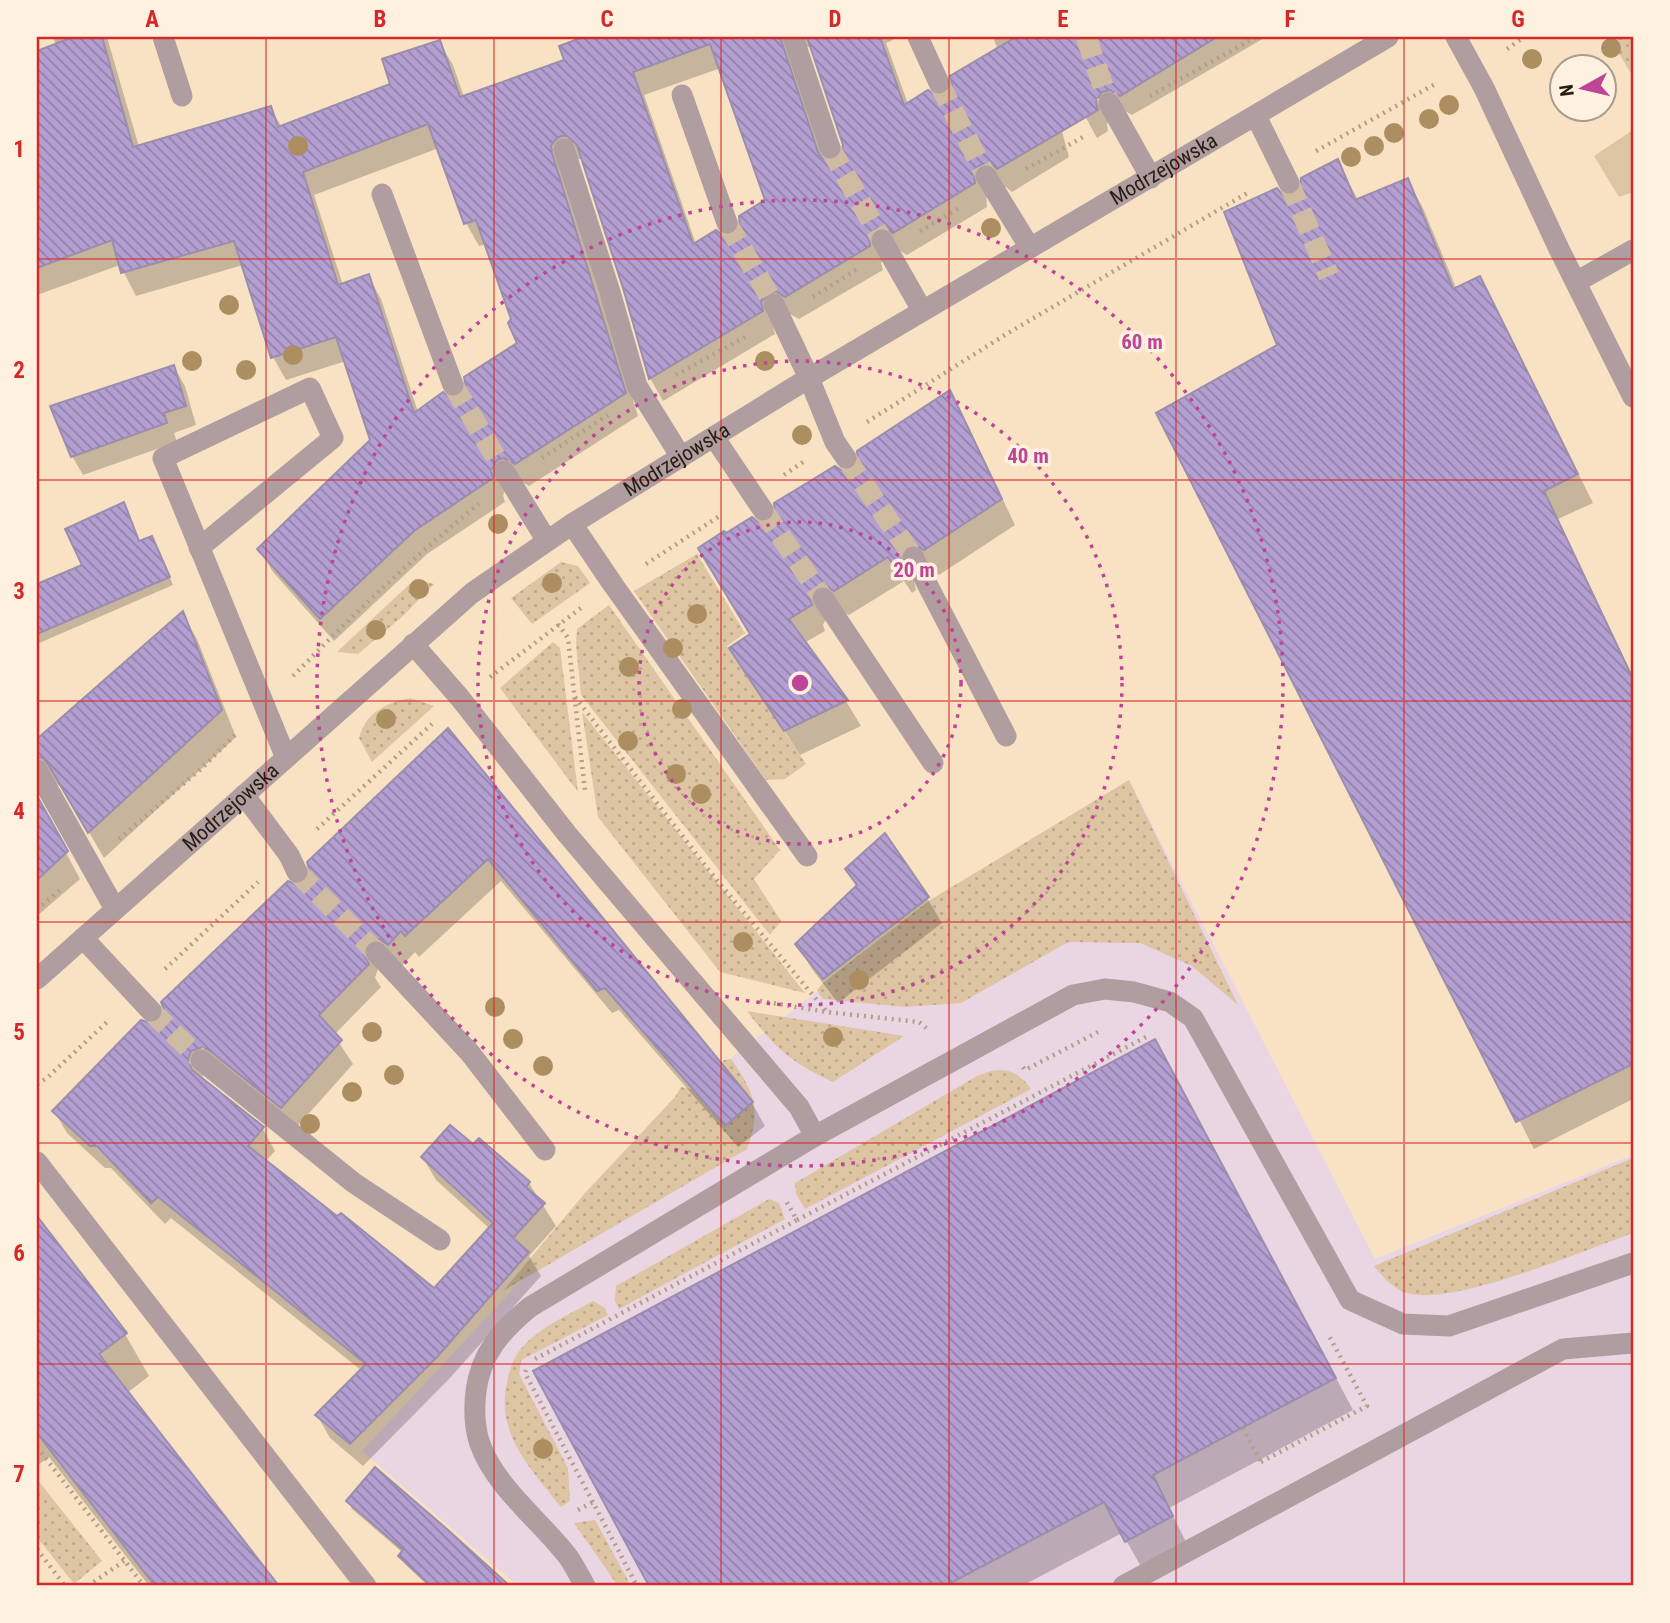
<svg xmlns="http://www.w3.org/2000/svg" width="1670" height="1623" viewBox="0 0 1670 1623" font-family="'Roboto Condensed',sans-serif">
<defs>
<pattern id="grass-dots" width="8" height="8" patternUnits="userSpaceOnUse" patternTransform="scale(1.75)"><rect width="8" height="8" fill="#ddc4a3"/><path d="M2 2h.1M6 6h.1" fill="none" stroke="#bea88b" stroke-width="1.8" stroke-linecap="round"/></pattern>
<pattern id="building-back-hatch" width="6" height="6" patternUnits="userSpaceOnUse" patternTransform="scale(1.75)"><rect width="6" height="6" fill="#b49fd2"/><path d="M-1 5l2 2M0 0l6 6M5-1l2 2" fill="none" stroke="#9281a9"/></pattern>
</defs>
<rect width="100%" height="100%" fill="#f9e2c4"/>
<!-- commercial -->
<path fill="#ead5e3" d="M1129,780L1375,1259L1633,1155V1586H518L362,1451L723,1064L931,904Z"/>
<!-- grass -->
<g fill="url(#grass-dots)">
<path d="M1609,37H1633V77Z"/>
<path d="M697,554L745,633L727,646L806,764L785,779L766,780L634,591Z"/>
<path d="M561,562L578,566L590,583L532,624L511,598Z"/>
<path d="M415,579L434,584L403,616L358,654L337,652Z"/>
<path d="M609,605L780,850L754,879L781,921L770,935L581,695L576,644L577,629Z"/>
<path d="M553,642L560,648L578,792L500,688Z"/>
<path d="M410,698L434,706L372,762L359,738C366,712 386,703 410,698Z"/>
<path d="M582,712L805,993L720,972L598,817Z"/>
<path d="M1129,780L1238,1005L1192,966L1140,943L1068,942L961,1003L905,1007L823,999L817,990L823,983L930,900Z"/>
<path d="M747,1011L904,1036L833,1082C790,1062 775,1048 747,1011Z"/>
<path d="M731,1059C754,1092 762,1109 747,1149L503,1291L585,1193L675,1097L681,1087L696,1090L724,1060Z"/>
<path d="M1003,1070C1016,1072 1023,1078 1031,1089L805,1209L796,1194L795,1183L977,1076L991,1071Z"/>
<path d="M1633,1158V1233C1585,1250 1452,1307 1407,1293C1393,1289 1383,1277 1374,1266Z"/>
<path d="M769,1199L779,1203L785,1219L619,1309L615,1301L616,1286Z"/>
<path d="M593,1301L605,1308L608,1315L521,1360L519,1374L568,1468L570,1501L561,1507C532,1470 495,1434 507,1383C510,1370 512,1359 521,1349C539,1327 569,1315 593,1301Z"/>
<path d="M37,1479L102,1561L74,1584L37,1537Z"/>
<path d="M595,1520L631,1586H618L574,1523Z"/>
</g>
<!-- garden -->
<path fill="#ddc4a3" d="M1633,130V192L1619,197L1594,156Z"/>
<!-- shadow -->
<g fill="#0003" fill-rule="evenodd">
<path d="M53,37H107L139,147L270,108L282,127L392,85L439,42L453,65L464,97L566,61L561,47L589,37H892L893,40L886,43L908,104L946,96L998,50L993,37H1036L1069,157L1012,192L1006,187H993L986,194L987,207L907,255L897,249L888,252L881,263L883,270L799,319L790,314L781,315L773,326L775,334L663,401L650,378L624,288L582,159H574L564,178L638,416L529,486L519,480L509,483L503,495L505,502L427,554L334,641L273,572L259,549L372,440L346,361L286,380L273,357L243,265L136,296L120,265L37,295V53L56,46ZM801,47H811L844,144L842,157L834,162L824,161L793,66ZM721,68L767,201L733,237L696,244L644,95ZM439,148L466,223L479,246L486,244L519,344L459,399L450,400L418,412L381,299L368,276L343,285L314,195Z"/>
<path d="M1078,37H1266L1132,115L1123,110L1113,112L1107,124L1108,131L1097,138L1086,118Z"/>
<path d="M1338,161L1358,200L1407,180L1423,208L1457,290L1479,278L1495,306L1593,503L1558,519L1633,677V1099L1534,1149L1158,414L1279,345L1281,196L1295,197Z"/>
<path d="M174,367L185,386L196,425L174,433L177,442L83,475L72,456Z"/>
<path d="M949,393L964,418L1015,525L939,575L930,569L921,571L914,582L916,590L912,593L904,581L849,615L838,610L829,613L823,625L825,631L804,643L846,701L861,726L800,755L732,649L752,635L725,536L757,524L771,523L840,472L854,471Z"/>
<path d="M127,512L140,543L156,546L173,585L37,644V586L84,566Z"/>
<path d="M182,614L197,639L236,737L104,858L64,789L54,782L45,785L38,796L40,804L80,879L37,916V741Z"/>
<path d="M448,731L752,1103L765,1126L738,1147L619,1010L612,1013L501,881L419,957L415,952L401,967L379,965L375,978L381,987L334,1035L353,1064L295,1129L204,1074L201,1079L263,1129L275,1151L265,1162L435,1290L490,1229L436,1180L423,1158L473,1147L529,1183L556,1226L529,1256L541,1276L449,1379L363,1466L330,1438L317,1415L362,1371L171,1218L165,1224L111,1168H105L67,1133L54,1111L153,1026L162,1021L297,887L309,881Z"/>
<path d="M847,870L927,898L942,923L838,1003L812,969L797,944L857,887Z"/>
<path d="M1173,1072L1353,1410L1169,1508L1189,1548L1144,1572L1122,1533L1022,1586H651L535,1372Z"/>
<path d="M37,1219L125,1334L149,1376L127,1393L276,1586H149L49,1457L37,1466Z"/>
<path d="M348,1501L476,1558L506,1586H428L405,1564L400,1556L403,1553L352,1509Z"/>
</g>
<!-- building -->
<g fill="url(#building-back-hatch)" stroke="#9a8eac" stroke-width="2" fill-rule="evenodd">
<path d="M73,37H102L133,147L271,106L278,127L390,84L382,59L440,40L460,97L564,60L559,46L583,37H780L818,152L822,158L828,161L835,160L840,156L843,145L807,37H880L904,105L928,90L937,96L945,95L952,85L950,76L1016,37H1217L1120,96L1110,90L1102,92L1096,102L1098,110L997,169L992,164L980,165L974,170L975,183L893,233L883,227L875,229L869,239L870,246L785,297L776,291L768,293L761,302L763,311L649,379L623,288L577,145L567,136H561L555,140L551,146L552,153L626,393L515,464L504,458L497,460L491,471L493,478L414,531L320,619L257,549L370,440L336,337L271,358L234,241L121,273L112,240L37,268V51ZM710,44L765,200L739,216L740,226L732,235L724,236L716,230L693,244L633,72ZM428,124L464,224L476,220L511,319L508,323L517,343L464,377L466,388L458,397L450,398L443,392L414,413L369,274L338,285L303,172Z"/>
<path d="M1338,159L1355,200L1408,178L1453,289L1480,276L1578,474L1544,491L1633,679V1064L1516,1122L1156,413L1277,345L1224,212L1277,188L1282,194L1294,195L1300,190L1301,178Z"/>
<path d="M174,365L186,406L164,413L167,423L71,457L50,406Z"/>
<path d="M950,390L1002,499L924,550L914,544L906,546L900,556L902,564L896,569L888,557L834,591L823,585L815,588L810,598L812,605L789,619L848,700L784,731L729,648L750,634L698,548L724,531L726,533L752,517L758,522L770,521L775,515L774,503L835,466L841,470L853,469L858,463L857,451Z"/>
<path d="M124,502L139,541L152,536L170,577L37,634V584L82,565L65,529Z"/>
<path d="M183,611L222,710L88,833L48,764L43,758L37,757V739Z"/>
<path d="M448,728L753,1102L725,1126L605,988L597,991L488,859L405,936L401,931L388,945L379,939L367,943L363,954L369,964L319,1015L342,1040L281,1108L209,1050L202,1047L191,1051L188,1059L192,1070L264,1127L248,1146L337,1216L341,1213L434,1288L493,1223L421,1157L450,1125L473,1144L479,1138L530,1182L526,1187L545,1203L513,1238L529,1252L437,1357L350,1444L315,1415L366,1364L158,1197L151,1203L97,1146H90L52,1111L141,1020L153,1024L160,1020L164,1009L161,1002L288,881L297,885L307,880L310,872L307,862Z"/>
<path d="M37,796L68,851L37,880Z"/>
<path d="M885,833L929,897L823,979L795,944L857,885L845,869Z"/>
<path d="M1155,1039L1336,1378L1153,1475L1173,1516L1125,1542L1104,1502L945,1586H649L533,1371Z"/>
<path d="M37,1216L127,1333L99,1354L279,1586H155L37,1433Z"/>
<path d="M375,1467L448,1530L510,1586H431L398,1556L403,1550L346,1501Z"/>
</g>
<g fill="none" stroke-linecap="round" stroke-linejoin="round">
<!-- minor-tunnel -->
<g stroke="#cfbba1" stroke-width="21" stroke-dasharray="21 10" stroke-linecap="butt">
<path d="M1086,37L1109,103"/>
<path d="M939,83L986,176"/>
<path d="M830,148L882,240"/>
<path d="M1289,183L1329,276"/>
<path d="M727,223L774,304"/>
<path d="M453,385L504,471"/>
<path d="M846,458L913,557"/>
<path d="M763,510L823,598"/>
<path d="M297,872L376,952"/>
<path d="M151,1011L201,1060"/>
</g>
<!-- path -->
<g stroke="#b19f88" stroke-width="4.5" stroke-dasharray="2 5" stroke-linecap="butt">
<path d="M1507,49L1524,37"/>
<path d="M1150,96L1256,37"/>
<path d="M1316,151L1437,83"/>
<path d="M1026,169L1083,137"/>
<path d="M920,231L961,207"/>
<path d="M813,297L856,270"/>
<path d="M676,375L745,337"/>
<path d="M867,422L1008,333L1249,192"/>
<path d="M542,458L608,415"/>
<path d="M784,475L803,462"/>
<path d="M646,564L721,515"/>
<path d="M558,624L568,638L585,791"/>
<path d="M293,676C352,616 413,557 479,504"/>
<path d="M490,677L581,608"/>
<path d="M575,697L715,878L827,1012"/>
<path d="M317,829L432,724"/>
<path d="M119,839L203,767L235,735"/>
<path d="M37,910L60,890"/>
<path d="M165,969L258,882"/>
<path d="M760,1001L827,1012L919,1022L929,1030"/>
<path d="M1023,1067L1025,1070L1098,1032"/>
<path d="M37,1084L47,1078L107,1022"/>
<path d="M797,1220L1146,1037"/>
<path d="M535,1359L797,1220L785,1199"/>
<path d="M526,1370L525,1373L637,1586"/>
<path d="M1243,1428L1262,1464"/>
<path d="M37,1447L144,1586"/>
<path d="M1261,1462L1367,1406L1328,1334"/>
<path d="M578,1510L593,1502"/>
<path d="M37,1549L65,1586"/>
<path d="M88,1586L124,1561"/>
</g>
<!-- minor -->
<g stroke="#af9da0" stroke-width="21">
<path d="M163,37L182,96"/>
<path d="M793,37L830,148"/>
<path d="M918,37L939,83"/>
<path d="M1456,37L1484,88L1559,249L1633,397"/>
<path d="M682,95L727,223"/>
<path d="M1109,103L1151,178"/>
<path d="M1256,116L1289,183"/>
<path d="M564,149L610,292L637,386L681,457"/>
<path d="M986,176L1030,248"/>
<path d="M382,194L453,385"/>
<path d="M882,240L922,310"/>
<path d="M1576,282L1633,250"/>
<path d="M774,304L809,378L835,442L846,458"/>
<path d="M714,437L763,510"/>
<path d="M504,471L547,541"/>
<path d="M572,524L614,586L807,856"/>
<path d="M199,548L333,438L310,388L163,458L286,758"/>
<path d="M913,557L1006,736"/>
<path d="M823,598L933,763"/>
<path d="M413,644L460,698L567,834L799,1107L815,1136"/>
<path d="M37,770L115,909"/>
<path d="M244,795L289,855L297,872"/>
<path d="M83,938L151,1011"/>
<path d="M376,952L470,1053L545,1150"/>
<path id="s1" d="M37,979L472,593L572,524L809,378L1388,37"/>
<path d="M201,1060L354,1183L440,1240"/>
<path d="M37,1162L366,1586"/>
<path d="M585,1586C580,1577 575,1567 569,1558C542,1522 495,1487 480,1444C474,1427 474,1408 476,1391C481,1353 501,1331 530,1307L815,1136L1073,995L1105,989L1134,992L1170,1002L1193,1018L1350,1300L1403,1324L1449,1326L1633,1263"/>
<path d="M1123,1586L1563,1349L1633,1343"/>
</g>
</g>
<!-- trees -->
<g fill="#ac8e61">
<circle cx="1611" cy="48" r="10"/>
<circle cx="1532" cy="59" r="10"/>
<circle cx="1449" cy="105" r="10"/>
<circle cx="1429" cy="119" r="10"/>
<circle cx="1394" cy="133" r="10"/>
<circle cx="298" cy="146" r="10"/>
<circle cx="1374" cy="146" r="10"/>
<circle cx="1351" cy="157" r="10"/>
<circle cx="991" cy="228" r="10"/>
<circle cx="229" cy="305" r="10"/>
<circle cx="293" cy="355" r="10"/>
<circle cx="192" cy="361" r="10"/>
<circle cx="765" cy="361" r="10"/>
<circle cx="246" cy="370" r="10"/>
<circle cx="802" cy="435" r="10"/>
<circle cx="498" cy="524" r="10"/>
<circle cx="552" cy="583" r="10"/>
<circle cx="419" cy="589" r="10"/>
<circle cx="697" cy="614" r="10"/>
<circle cx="376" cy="630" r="10"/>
<circle cx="673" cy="648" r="10"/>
<circle cx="629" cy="667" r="10"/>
<circle cx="682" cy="709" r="10"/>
<circle cx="386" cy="719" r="10"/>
<circle cx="628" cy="741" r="10"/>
<circle cx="676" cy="774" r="10"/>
<circle cx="701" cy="794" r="10"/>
<circle cx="743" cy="942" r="10"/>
<circle cx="859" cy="980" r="10"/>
<circle cx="495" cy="1007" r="10"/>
<circle cx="372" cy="1032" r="10"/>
<circle cx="833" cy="1037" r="10"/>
<circle cx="513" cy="1039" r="10"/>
<circle cx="543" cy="1066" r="10"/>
<circle cx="394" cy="1075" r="10"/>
<circle cx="352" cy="1092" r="10"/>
<circle cx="310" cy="1124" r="10"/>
<circle cx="543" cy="1449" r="10"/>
</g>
<!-- grid -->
<path fill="none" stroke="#d62828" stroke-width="2" stroke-opacity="0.55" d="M266,37V1586M494,37V1586M721,37V1586M949,37V1586M1176,37V1586M1404,37V1586M37,259H1633M37,480H1633M37,701H1633M37,922H1633M37,1143H1633M37,1364H1633"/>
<!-- distance rings -->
<g fill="none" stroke="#be4497" stroke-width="3.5" stroke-dasharray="3.5 7">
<circle cx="800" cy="683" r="161"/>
<circle cx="800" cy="683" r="322"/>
<circle cx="800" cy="683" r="483"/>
</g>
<g text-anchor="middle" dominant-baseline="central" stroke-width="7" stroke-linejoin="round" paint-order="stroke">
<!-- street labels -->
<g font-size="21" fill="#261e13" stroke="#fff1df">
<text stroke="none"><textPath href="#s1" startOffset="1393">Modrzejowska</textPath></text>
<text stroke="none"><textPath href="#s1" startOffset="826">Modrzejowska</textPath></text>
<text stroke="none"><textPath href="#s1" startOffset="259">Modrzejowska</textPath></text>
</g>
</g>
<circle cx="800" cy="683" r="10" fill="#be4497" stroke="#fff1df" stroke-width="3.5"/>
<g font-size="21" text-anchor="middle" font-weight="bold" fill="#be4497" stroke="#fff1df" stroke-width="7" stroke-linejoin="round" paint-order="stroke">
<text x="1142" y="349">60 m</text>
<text x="1028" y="463">40 m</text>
<text x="914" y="577">20 m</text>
</g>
<!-- border -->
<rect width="1670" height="1623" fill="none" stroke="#fff1df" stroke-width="77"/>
<!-- north arrow -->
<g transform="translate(1583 88) rotate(262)"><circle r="33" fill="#fff1df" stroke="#a89d8d" stroke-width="2"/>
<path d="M0-5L12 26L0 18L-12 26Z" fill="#be4497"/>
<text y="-10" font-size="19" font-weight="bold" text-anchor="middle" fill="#261e13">N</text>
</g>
<rect x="38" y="38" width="1594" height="1546" fill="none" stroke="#d62828" stroke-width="2.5"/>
<g font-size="23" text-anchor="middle" font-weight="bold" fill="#d62828">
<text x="152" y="27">A</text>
<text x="380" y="27">B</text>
<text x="607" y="27">C</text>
<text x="835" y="27">D</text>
<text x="1063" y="27">E</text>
<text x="1290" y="27">F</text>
<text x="1518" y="27">G</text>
<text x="19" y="157">1</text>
<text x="19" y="378">2</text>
<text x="19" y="599">3</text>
<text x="19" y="819">4</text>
<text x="19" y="1040">5</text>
<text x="19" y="1261">6</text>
<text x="19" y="1482">7</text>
</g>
</svg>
